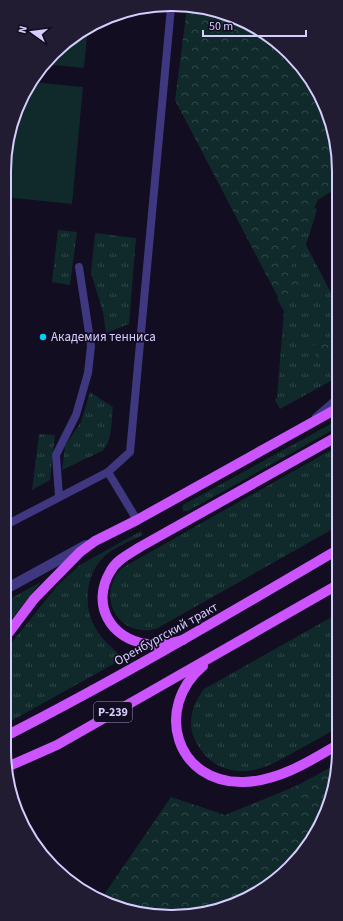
<svg xmlns="http://www.w3.org/2000/svg" width="343" height="921" viewBox="0 0 343 921" font-family="'Source Sans 3',sans-serif">
<defs>
<pattern id="grass-tufts" width="24" height="20" patternUnits="userSpaceOnUse"><rect width="24" height="20" fill="#102a2b"/><path d="M3 7l-1-3M5 7V3M7 7l1-3M15 17l-1-3M17 17v-4M19 17l1-3" fill="none" stroke="#32484b"/></pattern>
<pattern id="forest-crowns" width="20" height="18" patternUnits="userSpaceOnUse"><rect width="20" height="18" fill="#102a2b"/><path d="M2 6a3 3 0 1 1 6 0M12 15a3 3 0 1 1 6 0" fill="none" stroke="#32484b"/></pattern>
</defs>
<rect width="100%" height="100%" fill="#120d21"/>
<!-- grass -->
<g fill="url(#grass-tufts)">
<path d="M313,205L317,210L306,245L338,306V377L280,409L275,400L277,397L284,311L277,299L298,283L289,256Z"/>
<path d="M58,230L77,232L70,285L52,282Z"/>
<path d="M95,233L136,238L129,324L106,333L103,312L91,273Z"/>
<path d="M90,392L113,407C111,420 113,442 102,451L62,470L65,446L81,422Z"/>
<path d="M338,420V427L188,511H184L182,509L183,505Z"/>
<path d="M39,434L55,435L50,480L32,490Z"/>
<path d="M338,446V526L156,629C118,638 95,597 122,568Z"/>
<path d="M141,531L143,535C128,542 111,548 101,560C93,569 89,580 88,591C85,622 101,640 124,658L4,725V652L57,586L80,565Z"/>
<path d="M41,582L4,628V602Z"/>
<path d="M339,613V727C325,735 311,743 296,751C270,766 244,781 214,763C206,757 199,749 195,740C186,722 193,704 204,689Z"/>
</g>
<!-- forest -->
<g fill="url(#forest-crowns)">
<path d="M187,8L215,10L255,27L297,61L322,98L338,149V187L318,200L291,256L300,283L280,301L175,100Z"/>
<path d="M338,332V352L319,362L312,346Z"/>
<path d="M337,764L333,793L305,851L264,889L204,914L149,916L101,899L171,797L225,815L296,786Z"/>
</g>
<!-- garden -->
<g fill="#102a2b">
<path d="M88,27L84,68L45,64Z"/>
<path d="M32,82L83,87L72,204L4,197V171L10,128Z"/>
</g>
<g fill="none" stroke-linecap="round" stroke-linejoin="round">
<!-- service -->
<g stroke="#3f3780" stroke-width="8">
<path d="M316,417L338,398"/>
<path d="M59,496L56,455L76,415L88,373L91,346L79,267"/>
<path d="M137,520L108,472L130,452L171,7"/>
<path d="M4,526L108,472"/>
</g>
<!-- minor -->
<path stroke="#3f3780" stroke-width="10" d="M4,590L86,545"/>
<!-- primary -->
<g stroke="#cb54ff" stroke-width="10">
<path d="M4,639L34,599L80,552L95,541L137,520L338,408"/>
<path d="M183,640C171,643 159,646 147,644C110,639 91,604 110,572C116,560 129,554 140,547L338,436"/>
<path d="M203,666C153,708 176,784 244,782C279,781 310,761 339,744"/>
<path d="M4,737C118,679 228,614 339,549"/>
<path d="M7,767L57,745L339,584"/>
</g>
</g>
<!-- markers -->
<circle fill="#00cdf8" stroke="#120d21" stroke-width="1.5" cx="43" cy="337" r="4"/>
<g text-anchor="middle" dominant-baseline="central" stroke-width="3.5" stroke-linejoin="round" paint-order="stroke">
<!-- shield labels -->
<rect fill="#120d21" stroke="#9b93bc" stroke-width="1" x="94" y="702" width="38" height="20" rx="3"/>
<g font-size="12" font-weight="bold" fill="#d6cdff">
<text x="113" y="712">Р-239</text>
</g>
<!-- poi labels -->
<g font-size="13" fill="#d6cdff" stroke="#120d21" text-anchor="start">
<text x="51" y="337">Академия тенниса</text>
</g>
<!-- street labels -->
<g font-size="13" fill="#d6cdff" stroke="#120d21">
<text transform="translate(166 634) rotate(-29)">Оренбургский тракт</text>
</g>
</g>
<!-- crop -->
<path d="M0 0H343V921H0ZM171 11H172A160 160 0 0 1 332 171V750A160 160 0 0 1 172 910H171A160 160 0 0 1 11 750V171A160 160 0 0 1 171 11Z" fill="#221c33" fill-rule="evenodd"/>
<path fill="none" stroke="#d6cdff" stroke-width="2" d="M171 11H172A160 160 0 0 1 332 171V750A160 160 0 0 1 172 910H171A160 160 0 0 1 11 750V171A160 160 0 0 1 171 11Z"/>
<!-- north arrow -->
<g transform="translate(32 32) rotate(284)" stroke="#120d21" stroke-width="3" paint-order="stroke">
<path d="M0-3L7 15L0 10L-7 15Z" fill="#d6cdff"/>
<text y="-6" font-size="11" font-weight="bold" text-anchor="middle" fill="#d6cdff">N</text>
</g>
<!-- scale -->
<path d="M203 30v6h103v-6" fill="none" stroke="#d6cdff" stroke-width="2"/>
<text x="209" y="30" font-size="12" fill="#d6cdff" stroke="#120d21" stroke-width="3" paint-order="stroke">50 m</text>
</svg>
